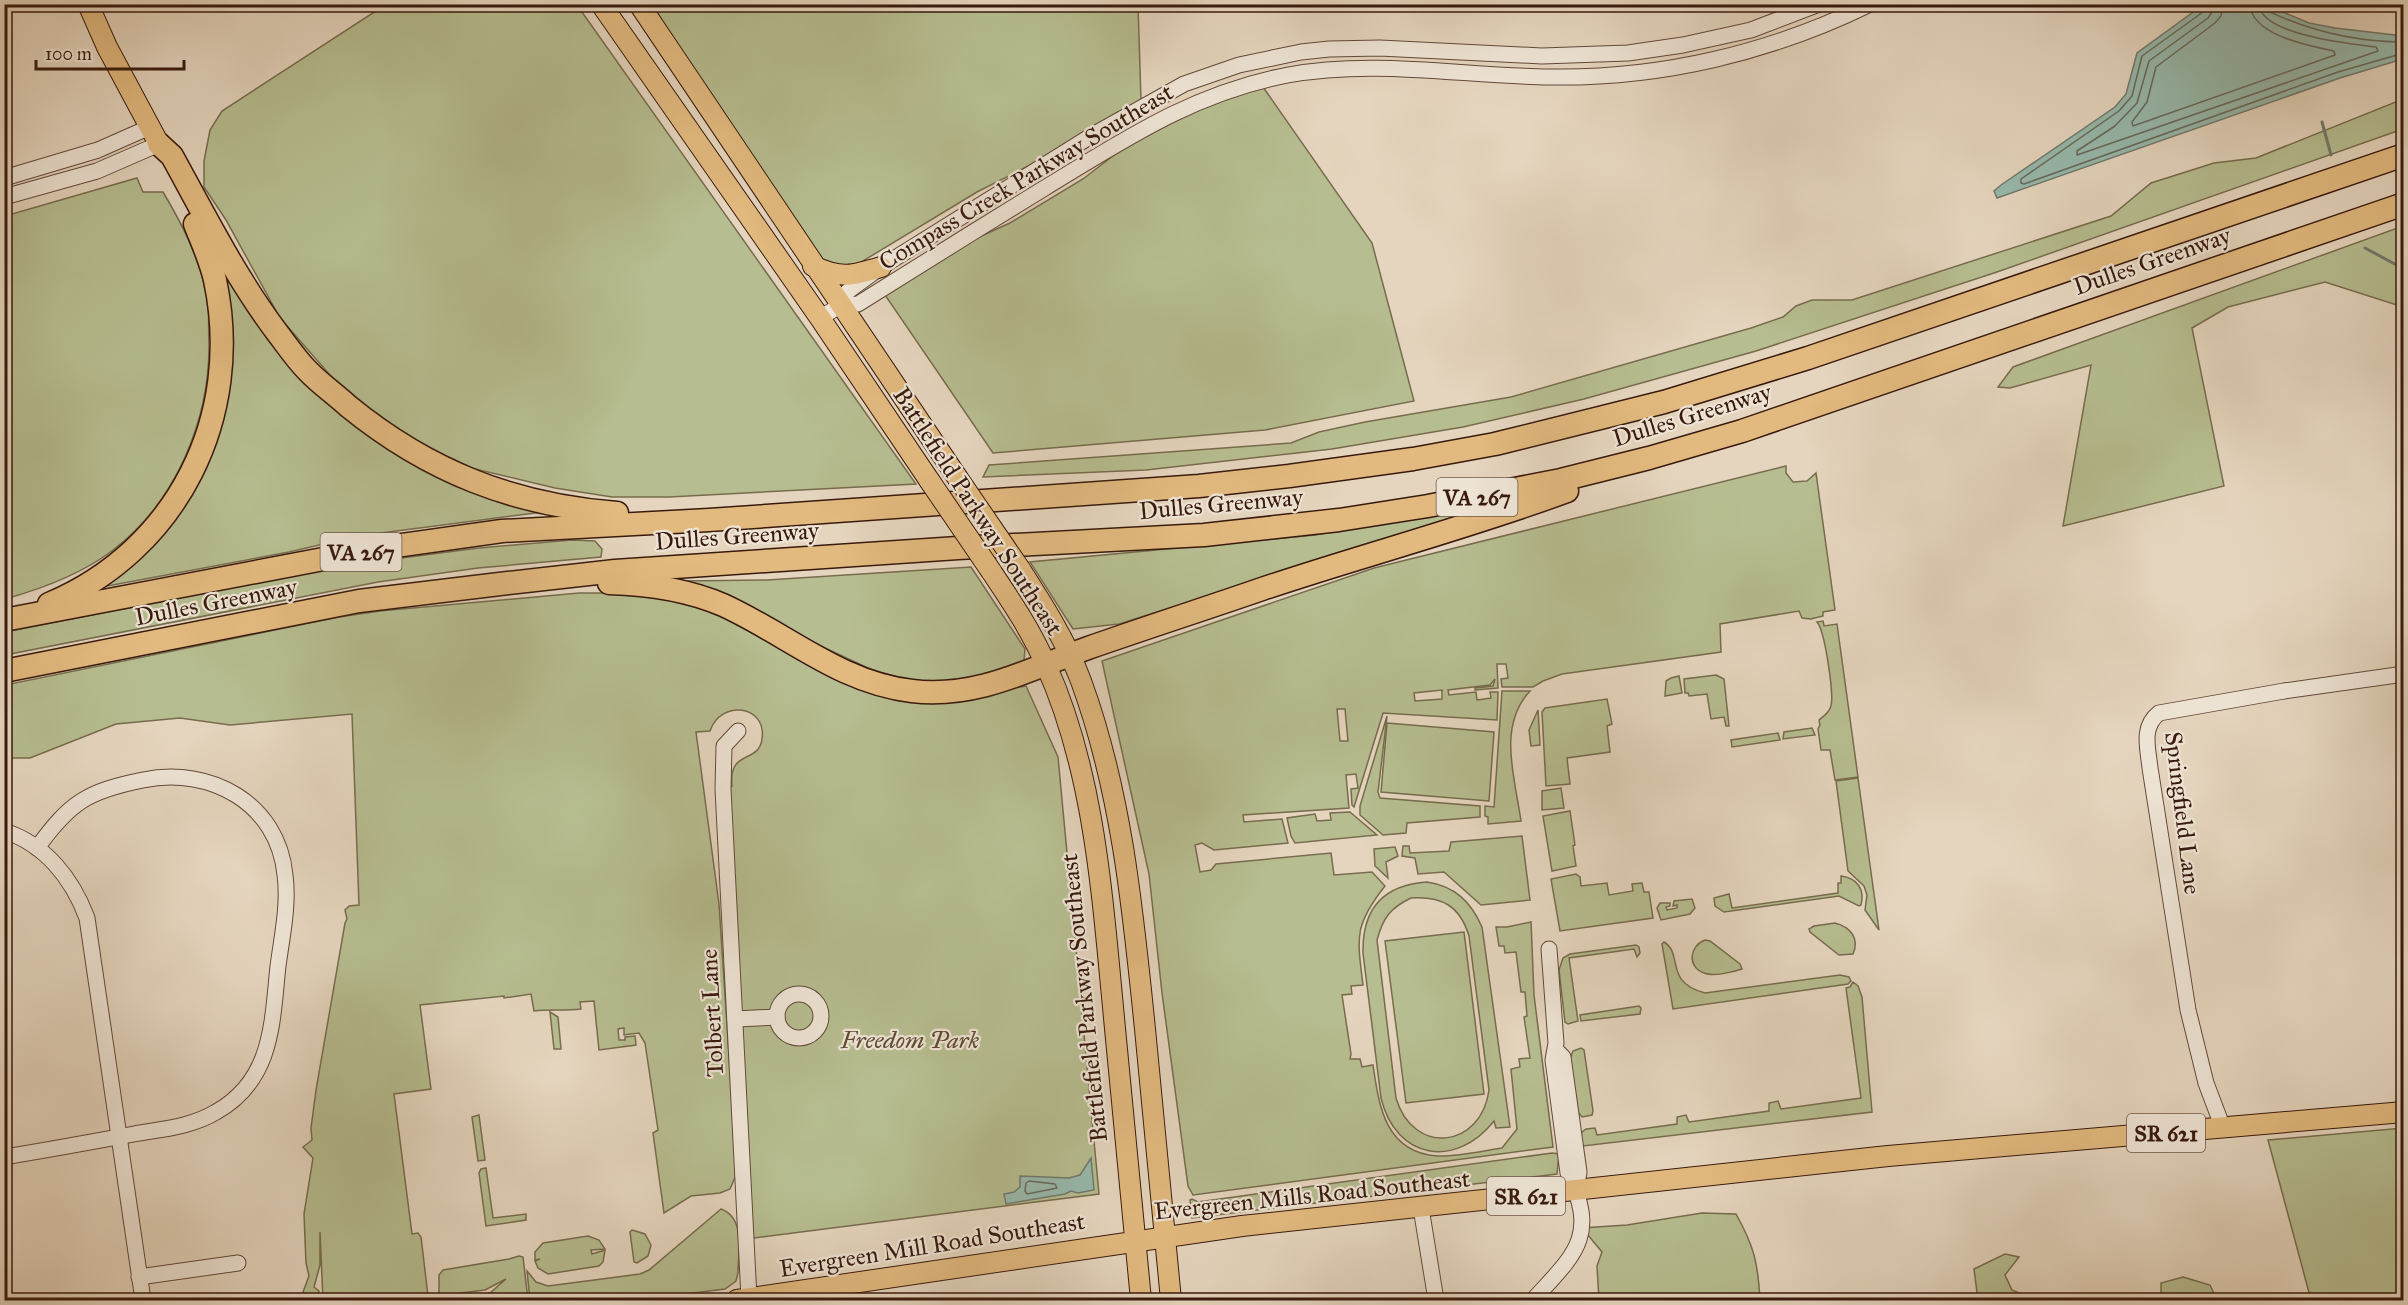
<svg xmlns="http://www.w3.org/2000/svg" width="2408" height="1305" viewBox="0 0 2408 1305" font-family="'IM FELL Great Primer',serif">
<rect width="100%" height="100%" fill="#e5d5be"/>
<filter id="stains"><feTurbulence type="fractalNoise" baseFrequency=".00333" numOctaves="4"/><feColorMatrix values="0 0 0 0 .2 0 0 0 0 .09 0 0 0 0 .02 0 0 0 .5 -.17"/></filter>
<radialGradient id="worn" r=".72"><stop offset=".6" stop-color="#630" stop-opacity="0"/><stop offset="1" stop-color="#630" stop-opacity=".3"/></radialGradient>
<!-- green -->
<g fill="#b6bd90" stroke="#776c4e" stroke-width="1.5" fill-rule="evenodd">
<path d="M385,5H577L916,484L669,497H612L555,488L471,468L427,447L386,423L330,375L280,318L226,220L204,187V161L210,130L222,111Z"/>
<path d="M653,5H1138L1141,100L1052,154L977,192L853,267L823,262L700,86Z"/>
<path d="M1263,87L1372,243L1414,401L1265,430L993,453L885,295L968,242L1010,223L1083,179L1122,149L1198,107Z"/>
<path d="M2403,99V129L1997,272L1756,351L1584,399L1463,427L1332,449L1146,470L983,477L989,465L1291,443L1319,432L1365,422L1511,397L1751,328L1783,317L1796,306L1812,300H1852L2111,216L2151,183L2214,163L2256,158Z"/>
<path d="M137,178L143,192H163C182,224 198,255 206,292C210,308 208,326 209,342C210,420 176,502 113,550C82,574 41,589 5,599V216Z"/>
<path d="M2403,226V307L2325,282L2228,307L2192,328L2224,486L2063,526L2091,365L2010,388L1998,387L2013,367Z"/>
<path d="M217,256L346,414L543,512L358,536L289,552L86,590L128,563L220,420Z"/>
<path d="M1786,466V473L1793,482L1807,481L1816,473L1835,610L1823,612V616L1811,619L1802,618L1799,611L1720,624L1721,652L1562,674L1543,681L1533,687H1502L1501,679L1508,678L1506,664H1497L1498,688L1475,690V688L1493,686L1495,679L1490,685L1448,690L1449,695L1476,692L1477,700L1491,698L1490,692H1498L1497,720L1383,713L1354,807L1352,805L1351,789L1358,788L1356,774L1346,775L1349,808L1243,815L1244,822L1282,819L1288,843L1214,850L1202,843L1195,845L1200,872L1211,870L1216,864L1331,853L1334,875L1372,872L1385,886C1354,925 1357,937 1363,985L1351,986L1352,994L1342,995L1351,1054L1350,1059H1360L1362,1067L1373,1065C1379,1106 1385,1152 1437,1156C1457,1157 1482,1151 1502,1148L1517,1129L1511,1069L1520,1067L1519,1059L1530,1058L1524,1017L1527,1016L1525,992H1521L1516,952L1505,953L1504,946H1499L1496,927H1507L1531,922L1534,995L1553,1147L1193,1195L1188,1186L1162,993L1149,874L1102,661L1374,568ZM1442,690V699L1415,701L1414,693ZM1337,709H1345L1348,741H1340Z"/>
<path d="M1510,501L1119,624L1073,629L1030,562L1315,535Z"/>
<path d="M572,540L595,541L602,549L601,557L478,568L378,582L5,655V632L347,565L479,548Z"/>
<path d="M971,567L1025,649L1024,661C964,685 933,690 870,669L682,581L767,580Z"/>
<path d="M579,593H612L658,597L709,610L858,688L900,701L922,703L1026,686L1058,757L1099,1194L746,1239L723,789L732,786C728,749 759,764 762,739C767,705 721,699 710,731L696,732L719,904L735,1147L736,1175L730,1189L720,1193L691,1196L664,1213L653,1133L658,1130L645,1043L639,1033L624,1035V1028L618,1029L619,1040H625V1037L635,1036L636,1045L599,1050L594,1001L580,1002L581,1009C564,1011 550,1009 534,1011L531,994L504,998V996L420,1005L431,1089L394,1094L412,1234L418,1233L421,1237L428,1296L424,1298V1300H323L320,1232V1265L314,1287L319,1291L317,1300H300L309,1276L306,1263L304,1214L313,1158L303,1147L312,1140L311,1128L316,1090L345,923L347,919L345,910L349,906L359,905L352,714L230,725L180,718L116,724L30,758H5V685L339,617L380,611Z"/>
<path d="M1823,621L1824,626L1837,624L1858,777L1835,780L1830,750H1821L1818,729L1820,725L1819,720C1824,716 1829,713 1831,706C1834,694 1825,631 1817,622Z"/>
<path d="M1716,675L1724,679L1729,726H1726L1724,717L1711,719L1707,694L1689,696L1688,693H1685L1684,679Z"/>
<path d="M1679,676L1682,693L1665,696L1666,681L1671,678Z"/>
<path d="M1502,691H1530C1497,726 1515,778 1521,821L1488,824V817L1485,816V806L1494,807Z"/>
<path d="M1607,699L1612,724L1607,726L1610,752L1567,758L1570,784L1546,786L1542,712L1545,708Z"/>
<path d="M1538,710L1540,745L1531,746L1529,730Z"/>
<path d="M1387,716L1378,792L1380,798L1480,806V817L1407,823L1406,833L1383,835L1360,815V806Z"/>
<path d="M1387,723L1494,732L1489,801L1381,792Z"/>
<path d="M1812,728L1815,735L1783,739L1784,732Z"/>
<path d="M1778,733L1780,740L1732,747L1731,740Z"/>
<path d="M1858,778L1879,930L1865,910L1867,895L1864,886L1848,871L1836,781Z"/>
<path d="M1561,788L1564,808L1542,810V791Z"/>
<path d="M1570,811L1575,845L1573,846L1576,866L1552,871L1543,816Z"/>
<path d="M1350,812L1377,835L1295,843L1291,836L1287,818L1315,814L1317,821L1331,820L1330,813Z"/>
<path d="M1522,836L1530,900L1481,905L1444,872L1418,874L1415,858L1402,856L1403,846H1409L1410,853L1449,851L1451,842Z"/>
<path d="M1395,847L1398,856L1386,862L1388,878L1375,866L1374,849Z"/>
<path d="M1576,874L1580,877L1581,886L1607,883L1609,895L1633,891L1632,884L1642,883L1644,892H1649L1653,918L1560,931L1551,879Z"/>
<path d="M1841,876C1857,878 1865,889 1861,905L1859,906L1839,896L1724,912L1715,906L1714,898L1729,894L1732,908L1838,893V883H1841Z"/>
<path d="M1427,882C1455,886 1471,902 1482,927L1510,1127L1496,1128L1494,1121C1456,1169 1396,1160 1381,1098L1363,953C1362,909 1383,885 1427,882ZM1411,898C1442,896 1460,906 1469,936L1489,1090C1481,1149 1413,1156 1396,1098L1377,940C1383,918 1390,908 1411,898Z"/>
<path d="M1692,899L1695,908L1690,914L1661,920L1657,908L1660,903H1670V906L1666,907L1667,910L1677,908V905L1673,906L1674,901Z"/>
<path d="M1835,923C1850,927 1860,938 1853,954L1839,955L1810,932L1809,929L1814,926Z"/>
<path d="M1464,932L1484,1094L1406,1103L1385,941Z"/>
<path d="M1705,940L1710,941L1740,964L1742,969C1733,972 1713,977 1704,973C1687,967 1689,946 1705,940Z"/>
<path d="M1664,942C1684,954 1663,982 1705,993L1840,975L1849,977L1851,981L1848,984L1673,1009L1662,944Z"/>
<path d="M1636,945L1639,947L1640,953L1637,957L1634,949L1569,958L1578,1021L1568,1024L1565,1022L1559,970L1563,958L1570,954Z"/>
<path d="M1853,982L1858,986L1862,997L1872,1112L1583,1146L1580,1137L1582,1132L1586,1129L1595,1128L1597,1135L1677,1124V1117L1686,1115L1689,1122L1769,1111V1103L1778,1101L1781,1109L1861,1098L1846,988L1850,987Z"/>
<path d="M1639,1006L1641,1008L1640,1014L1581,1021L1580,1015Z"/>
<path d="M550,1012L558,1017L561,1049H554Z"/>
<path d="M1581,1048L1584,1050L1593,1111L1592,1115L1582,1117L1577,1111L1570,1059L1573,1051Z"/>
<path d="M479,1115L485,1160L478,1161L472,1117Z"/>
<path d="M2403,1128V1300H2311L2268,1140Z"/>
<path d="M1552,1153L1559,1154L1557,1174L1192,1218L1190,1200L1192,1199L1198,1202Z"/>
<path d="M486,1168L493,1218L526,1214V1220L486,1226L479,1173L481,1169Z"/>
<path d="M721,1209C746,1218 738,1253 738,1273L736,1281L725,1289L637,1300H530L527,1271L536,1282L548,1286L640,1274L649,1270Z"/>
<path d="M1702,1213L1736,1214C1754,1246 1758,1263 1760,1300H1599L1597,1266L1602,1252L1582,1228L1627,1225Z"/>
<path d="M632,1230L645,1234L651,1245L648,1256L637,1263L634,1262L630,1232Z"/>
<path d="M588,1236L599,1240L605,1249L591,1250L592,1254L605,1250L603,1262L599,1266L548,1274L538,1268L535,1261L540,1259L535,1260V1252L543,1243Z"/>
<path d="M2005,1254L2019,1257L2005,1275L2012,1290L2028,1297V1300H1978L1974,1269Z"/>
<path d="M519,1256L523,1257L528,1300H444L490,1293L506,1279L485,1290L445,1295L439,1293V1275L443,1270L509,1259Z"/>
<path d="M2183,1277L2210,1285L2217,1300H2161V1283Z"/>
<path d="M1308,1296L1347,1297L1350,1300H1266L1275,1297Z"/>
</g>
<!-- water -->
<g fill="#97b9ac" stroke="#71796c" stroke-width="1.5">
<path d="M2203,5H2266L2309,23L2335,28L2403,36V59L2340,78L1997,198L1994,191L2001,185L2115,107L2126,94L2137,53Z"/>
<path d="M1091,1158L1094,1190L1078,1193L1071,1191L1065,1194L1006,1204L1004,1194L1014,1192L1020,1187V1176L1069,1178L1080,1175Z"/>
</g>
<g fill="none" stroke-linecap="round" stroke-linejoin="round">
<!-- shore -->
<g stroke="#686a5c" stroke-width="1.5">
<path d="M2206,4L2203,12L2142,56L2132,96L2119,111L2021,179V183L2024,184L2338,72L2404,53"/>
<path d="M2213,4L2212,12L2208,18L2149,61L2137,103L2115,126L2077,151V155L2378,51L2376,47C2352,44 2260,35 2259,4"/>
<path d="M2223,4L2221,16L2215,23L2156,67L2147,102L2132,122L2133,126L2335,55L2334,51C2309,46 2251,35 2250,4"/>
<path d="M2266,4L2270,12C2311,31 2357,42 2404,42"/>
<path d="M1029,1181L1055,1184L1057,1188L1027,1194L1025,1191L1026,1183Z"/>
</g>
<!-- stream -->
<g stroke="#71796c" stroke-width="3">
<path d="M2322,122L2331,155"/>
<path d="M2365,248L2404,269"/>
</g>
<defs>
<g id="minor">
<path d="M4,178L98,150L150,127"/>
<path d="M4,197L97,171L159,144"/>
<path d="M841,305L847,292L881,267L1091,136L1184,84L1239,65L1301,52L1329,49L1380,48L1542,56L1628,53L1683,45L1751,30L1819,4"/>
<path d="M820,318L841,305L858,304C920,265 981,227 1043,189C1124,140 1193,93 1288,75C1374,59 1463,76 1549,77C1660,79 1770,53 1870,4"/>
<path d="M738,731L724,746L723,789L749,1298"/>
<path d="M4,831C45,844 72,878 87,918L143,1300"/>
<circle cx="799" cy="1016" r="22"/>
<path d="M735,1019L777,1017"/>
<path d="M1557,1051L1563,1057L1579,1172L1576,1190"/>
<path d="M2223,1128L2206,1083L2188,1010L2150,768C2148,748 2141,727 2159,713L2284,691L2404,674"/>
<path d="M4,1157C48,1150 91,1142 134,1134C162,1129 191,1127 216,1112C273,1080 272,1023 278,966C282,936 289,905 285,875C278,803 210,766 143,780C88,791 70,802 37,848"/>
<path d="M1421,1208L1436,1300"/>
<path d="M139,1277L238,1263"/>
<path d="M1533,1300C1574,1255 1599,1237 1568,1173L1553,1060L1556,1043L1549,949"/>
</g>
<g id="major">
<path d="M88,4L107,47L159,144"/>
<path d="M601,4L820,318L929,480"/>
<path d="M639,4L957,477"/>
<path d="M813,266C841,279 852,276 881,267"/>
<path d="M1020,569C1043,605 1066,641 1081,681C1122,793 1133,911 1145,1029C1154,1119 1162,1210 1171,1300"/>
<path d="M991,571C1011,601 1032,632 1046,665C1094,771 1102,893 1113,1007C1122,1105 1132,1203 1141,1300"/>
<path d="M737,1300L1242,1226L1888,1156L2404,1112"/>
</g>
<g id="highway">
<path d="M159,144L172,156C205,216 235,276 276,331C286,344 296,359 307,370C319,383 335,394 348,406C429,472 514,505 617,513"/>
<path d="M609,583C647,584 688,590 723,605C787,634 840,683 912,691C976,699 1030,669 1088,648C1145,628 1204,609 1262,589C1363,555 1467,528 1567,491"/>
<path d="M49,604C178,550 244,416 215,280C211,261 202,242 195,224"/>
<path d="M4,620L381,548L502,531L709,520L1199,486L1289,476L1413,459L1495,444L1664,402L1808,358L2404,155"/>
<path d="M4,671L359,601L508,583L615,571L958,548L1204,535L1339,520L1428,506L1561,480L1649,458L1742,431L2404,204"/>
</g>
</defs>
<!-- minor casing -->
<use href="#minor" stroke="#634939" stroke-width="17"/>
<!-- major casing -->
<use href="#major" stroke="#381a0d" stroke-width="22"/>
<!-- highway casing -->
<use href="#highway" stroke="#381a0d" stroke-width="25"/>
<!-- minor -->
<use href="#minor" stroke="#eee4d5" stroke-width="15"/>
<!-- major -->
<use href="#major" stroke="#e2ba7f" stroke-width="20"/>
<!-- highway -->
<use href="#highway" stroke="#e2ba7f" stroke-width="22"/>
<defs>
<g id="major-bridge">
<path d="M957,477L1020,569"/>
<path d="M929,480L991,571"/>
</g>
</defs>
<!-- major-bridge casing -->
<use href="#major-bridge" stroke="#381a0d" stroke-width="22" stroke-linecap="butt"/>
<!-- major-bridge -->
<use href="#major-bridge" stroke="#e2ba7f" stroke-width="20"/>
</g>
<g text-anchor="middle" dominant-baseline="central" stroke-width="4.5" stroke-linejoin="round" paint-order="stroke">
<!-- shield labels -->
<g fill="#eee4d5" stroke="#6f5749" stroke-width="1.5">
<rect x="1436.5" y="478" width="81" height="38" rx="4.5"/>
<rect x="320.5" y="533" width="81" height="38" rx="4.5"/>
<rect x="2127" y="1114" width="78" height="38" rx="4.5"/>
<rect x="1487" y="1177" width="78" height="38" rx="4.5"/>
</g>
<g font-size="22" font-weight="bold" fill="#381a0d">
<text x="1477" y="497">VA 267</text>
<text x="361" y="552">VA 267</text>
<text x="2166" y="1133">SR 621</text>
<text x="1526" y="1196">SR 621</text>
</g>
<!-- street labels -->
<g font-size="24" fill="#381a0d" stroke="#eee4d5">
<text transform="translate(1026 177) rotate(-31)">Compass Creek Parkway Southeast</text>
<text transform="translate(2152 261) rotate(-19)">Dulles Greenway</text>
<text transform="translate(1692 415) rotate(-17)">Dulles Greenway</text>
<text transform="translate(1221 504) rotate(-5)">Dulles Greenway</text>
<text transform="translate(978 511) rotate(57)">Battlefield Parkway Southeast</text>
<text transform="translate(737 536) rotate(-4)">Dulles Greenway</text>
<text transform="translate(216 602) rotate(-11)">Dulles Greenway</text>
<text transform="translate(2183 813) rotate(83)">Springfield Lane</text>
<text transform="translate(1084 998) rotate(-96)">Battlefield Parkway Southeast</text>
<text transform="translate(712 1013) rotate(-93)">Tolbert Lane</text>
<text transform="translate(1312 1195) rotate(-6)">Evergreen Mills Road Southeast</text>
<text transform="translate(932 1245) rotate(-9)">Evergreen Mill Road Southeast</text>
</g>
<!-- park labels -->
<g font-size="24" font-style="italic" fill="#5e4b34" stroke="#eee4d5">
<text x="910" y="1040">Freedom Park</text>
</g>
</g>
<!-- margin -->
<rect width="2408" height="1305" fill="none" stroke="#e5d5be" stroke-width="24"/>
<rect x="6" y="6" width="2396" height="1293" fill="none" stroke="#381a0d" stroke-width="3"/>
<rect x="12" y="12" width="2384" height="1281" fill="none" stroke="#381a0d" stroke-width="1.5"/>
<!-- scale -->
<path d="M36 60v9h148v-9" fill="none" stroke="#381a0d" stroke-width="3"/>
<text x="45" y="60" font-size="18" fill="#381a0d" stroke="#eee4d5" stroke-width="4.5" paint-order="stroke">100 m</text>
<rect width="100%" height="100%" filter="url(#stains)"/>
<rect width="100%" height="100%" fill="url(#worn)"/>
</svg>
